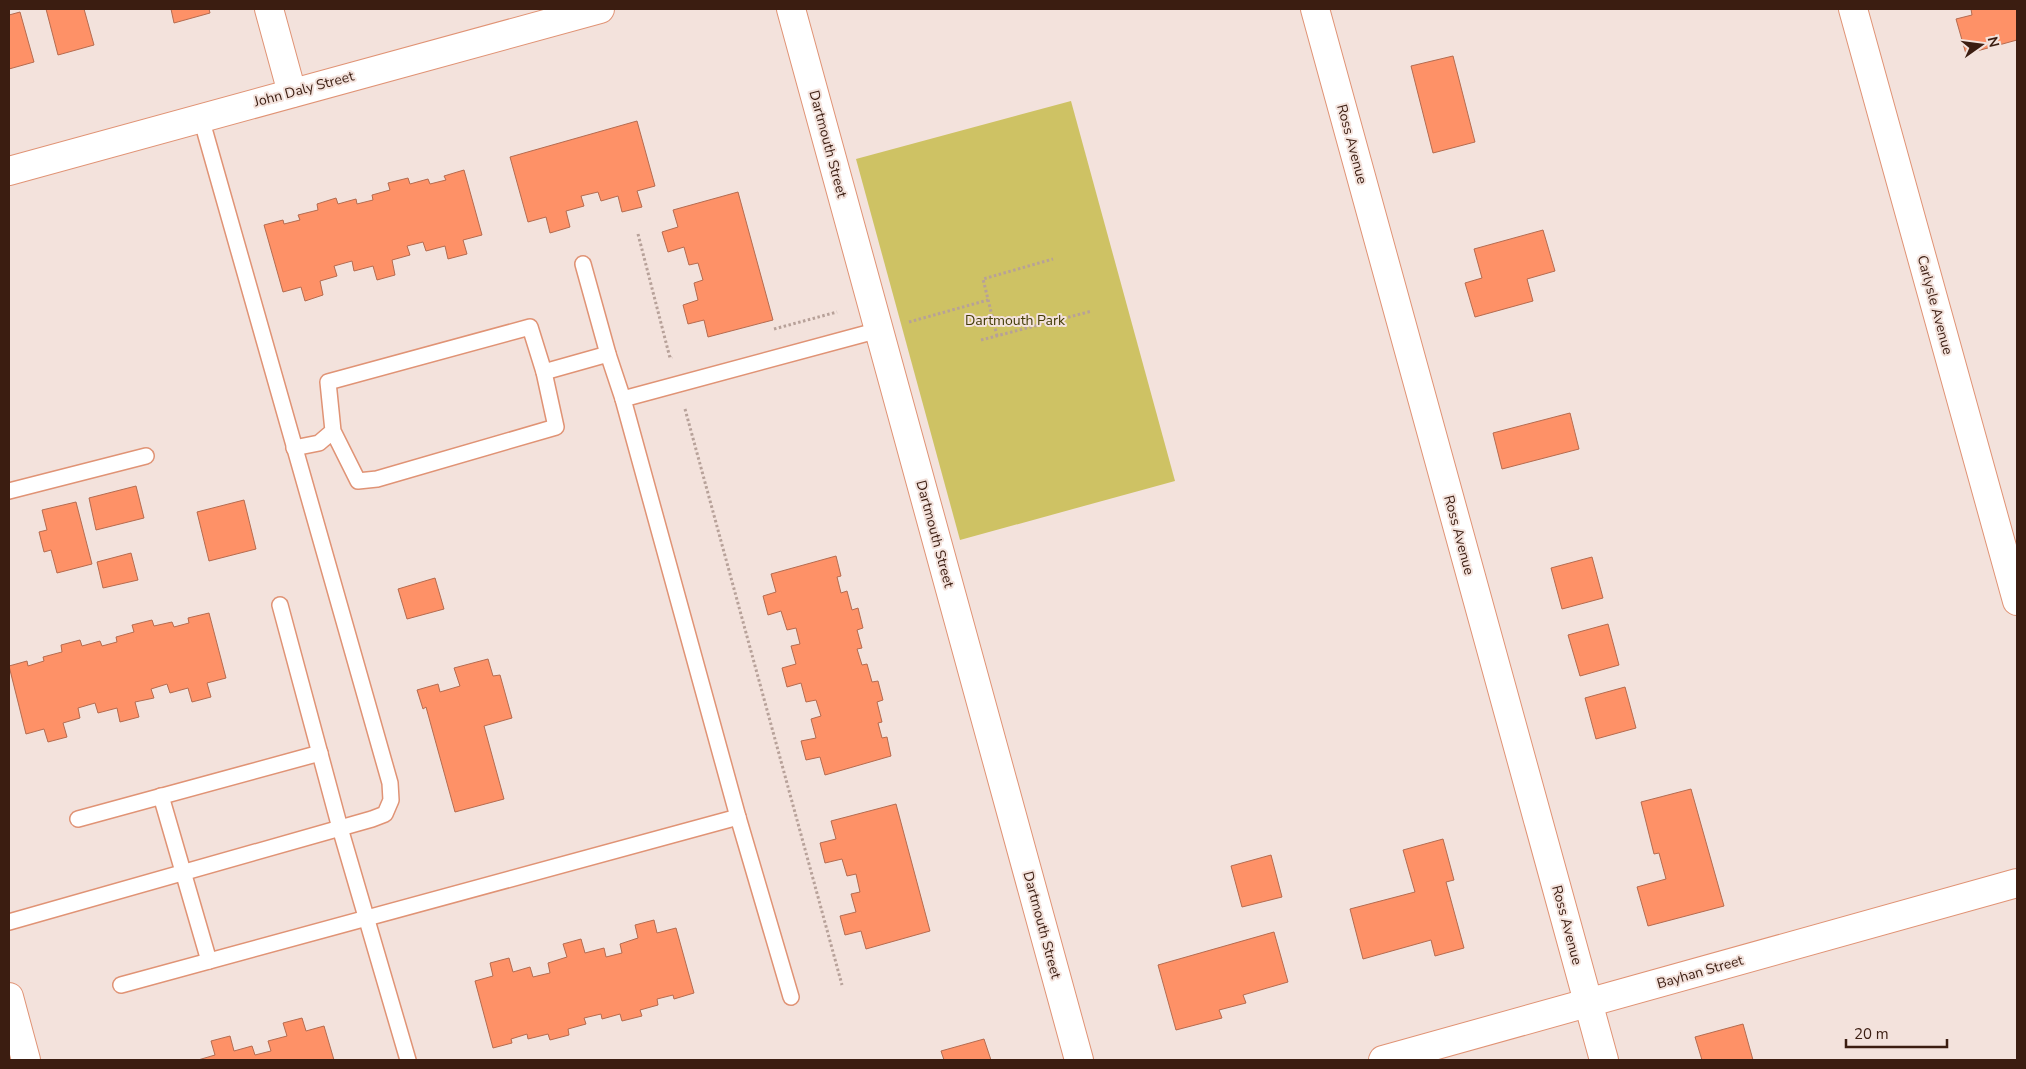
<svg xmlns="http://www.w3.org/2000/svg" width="2026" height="1069" viewBox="0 0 2026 1069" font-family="'Nunito Sans',sans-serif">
<rect width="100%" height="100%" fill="#f3e2dc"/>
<!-- green -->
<path fill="#cec264" d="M1071,101L1175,481L960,540L856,159Z"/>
<!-- building -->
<g fill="#fe9167" stroke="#b56b4f">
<path d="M46,9H84L94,45L58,55Z"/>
<path d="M171,9H209L210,13L174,23Z"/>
<path d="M1971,9H2017V40L1966,54L1956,19L1972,15Z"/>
<path d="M20,12L34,62L9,69V15Z"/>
<path d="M1453,56L1475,142L1433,153L1411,66Z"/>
<path d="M637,121L655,186L637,191L642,207L622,212L618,196L601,201L598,192L581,196L584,206L566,211L570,227L550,233L546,217L528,222L510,157Z"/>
<path d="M464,170L482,235L463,240L467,254L448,259L445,246L426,251L423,242L407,246L410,255L392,260L395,275L377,280L373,266L354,271L352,261L334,266L337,276L320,281L323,295L305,301L301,287L283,292L264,225L283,220L284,224L300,220L298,215L318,210L317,204L336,198L338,204L356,199L357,204L373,200L372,195L390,190L388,183L408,178L410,184L428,179L430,184L446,180L444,176Z"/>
<path d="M738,192L773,320L708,337L704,320L688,324L683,305L698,300L694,283L703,280L698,263L689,265L684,247L668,252L662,232L678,227L673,210Z"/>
<path d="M1543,230L1555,271L1527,279L1533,301L1475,317L1465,283L1482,278L1474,249Z"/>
<path d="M1570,413L1579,449L1502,469L1493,433Z"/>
<path d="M136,486L144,518L96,530L89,498Z"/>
<path d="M244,500L256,549L209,561L197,512Z"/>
<path d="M76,502L92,564L57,573L51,550L44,552L39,532L47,530L42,510Z"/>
<path d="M131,553L138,580L103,588L97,562Z"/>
<path d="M836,556L841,576L837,577L841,593L847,591L852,610L858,608L863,628L857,630L862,648L857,649L862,665L867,664L872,682L878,681L883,700L877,702L882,722L878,723L882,738L887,737L891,756L825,775L820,757L806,760L801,741L816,738L811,719L821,716L816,700L806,702L801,683L787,687L782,668L796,664L791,646L800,644L796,628L787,630L781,611L768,615L763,596L776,592L771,574Z"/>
<path d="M1592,557L1603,598L1562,609L1551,568Z"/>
<path d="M435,578L444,609L407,619L398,589Z"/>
<path d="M209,613L226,678L207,683L211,697L192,702L188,688L170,693L167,684L151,689L154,698L135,702L139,717L120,722L117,708L98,713L95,703L78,708L80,718L63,723L67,737L48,742L44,729L26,734L9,666L27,661L28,666L44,661L43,657L62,652L61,645L80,640L82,646L100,641L102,646L117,642L116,637L134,632L132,625L152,620L154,626L172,622L174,627L189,623L188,618Z"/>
<path d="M1608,624L1619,665L1580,676L1568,635Z"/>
<path d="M488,659L493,676L500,675L512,718L484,726L504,799L455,812L426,707L423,709L417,690L438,684L440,692L460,686L454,668Z"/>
<path d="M1625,687L1636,728L1596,739L1585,698Z"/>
<path d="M1691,789L1724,906L1648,926L1637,887L1666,879L1659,853L1654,854L1641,802Z"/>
<path d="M896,804L930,931L866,949L861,931L845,935L840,916L856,912L851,894L860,892L856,874L847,876L842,859L825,863L820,843L836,839L831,821Z"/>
<path d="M1443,839L1454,880L1446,882L1464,948L1435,956L1431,940L1363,959L1350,909L1415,892L1403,850Z"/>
<path d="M1271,855L1282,897L1242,907L1231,866Z"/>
<path d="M654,920L657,933L676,928L694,993L674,999L673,995L657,999L658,1005L640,1010L642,1016L622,1021L620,1014L602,1019L601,1014L584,1018L586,1024L568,1029L569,1035L550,1040L548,1034L528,1039L527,1034L511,1039L512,1043L493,1048L475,981L493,976L490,963L509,958L513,972L530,967L533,977L550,973L548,963L567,957L563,944L581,939L585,953L604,948L606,957L622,953L620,944L638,938L635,925Z"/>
<path d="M1274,932L1288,982L1243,995L1246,1003L1219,1010L1222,1018L1176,1030L1158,965Z"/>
<path d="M302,1018L306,1031L324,1026L334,1060H198L215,1055L211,1041L230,1036L234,1051L252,1046L255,1055L271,1051L268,1041L287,1036L283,1023Z"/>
<path d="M1743,1024L1753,1060H1702L1695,1037Z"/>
<path d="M984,1039L991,1060H944L941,1051Z"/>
</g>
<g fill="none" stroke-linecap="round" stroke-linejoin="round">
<defs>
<g id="service">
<path d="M583,264L608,354"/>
<path d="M544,372L608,354L623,399"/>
<path d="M294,448L319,443L333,431L328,382L530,327L544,372L556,427L377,479L358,481L333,431"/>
<path d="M9,491L146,456"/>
<path d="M280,605L340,828L408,1060"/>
<path d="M161,796L209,961"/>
<path d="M78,819L320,753"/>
<path d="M9,922L372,819L385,814L391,800L390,783L201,118"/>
<path d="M121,985L738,817"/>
<path d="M791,997L738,817L623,399L879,330"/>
</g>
<g id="minor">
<path d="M269,9L292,93"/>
<path d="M791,9L1079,1060"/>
<path d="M1315,9L1604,1060"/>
<path d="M9,171L600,9"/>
<path d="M9,997L26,1060"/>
<path d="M1383,1060L2017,883"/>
</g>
<path id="tertiary" d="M1853,9L2017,601"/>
</defs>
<!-- service casing -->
<use href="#service" stroke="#e09375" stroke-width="18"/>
<!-- minor casing -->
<use href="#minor" stroke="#e09375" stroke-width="30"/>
<!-- tertiary casing -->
<use href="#tertiary" stroke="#e09375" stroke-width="30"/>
<!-- path -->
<g stroke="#b7a199" stroke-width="3" stroke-dasharray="2.5 2.5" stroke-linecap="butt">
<path d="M638,234L670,358L672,357"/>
<path d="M909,322L988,300"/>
<path d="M774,329L837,312"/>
<path d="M997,336L983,279L1053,259"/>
<path d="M981,340L1092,311"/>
<path d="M685,409L842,985"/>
</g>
<!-- service -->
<use href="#service" stroke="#fff" stroke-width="15"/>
<!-- minor -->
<use href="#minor" stroke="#fff" stroke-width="28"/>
<!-- tertiary -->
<use href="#tertiary" stroke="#fff" stroke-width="28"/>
</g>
<g text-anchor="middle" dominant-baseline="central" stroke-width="4" stroke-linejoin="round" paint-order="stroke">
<!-- street labels -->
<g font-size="14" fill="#3b1d11" stroke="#f3e2dc">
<text transform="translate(304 89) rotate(-15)">John Daly Street</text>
<text transform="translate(828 144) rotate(75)">Dartmouth Street</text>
<text transform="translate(1352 144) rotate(75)">Ross Avenue</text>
<text transform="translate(1935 305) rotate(75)">Carlysle Avenue</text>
<text transform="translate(935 534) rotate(75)">Dartmouth Street</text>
<text transform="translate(1459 535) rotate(75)">Ross Avenue</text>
<text transform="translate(1042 925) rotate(75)">Dartmouth Street</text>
<text transform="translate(1567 925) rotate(75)">Ross Avenue</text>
<text transform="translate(1700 972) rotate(-16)">Bayhan Street</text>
</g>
<!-- park labels -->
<g font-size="14" fill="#443d08" stroke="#f3e2dc">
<text x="1015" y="320">Dartmouth Park</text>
</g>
</g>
<!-- border -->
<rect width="2026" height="1069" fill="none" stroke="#3b1d11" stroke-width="20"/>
<!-- north arrow -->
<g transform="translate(1981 45) rotate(76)" stroke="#f3e2dc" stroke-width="4" paint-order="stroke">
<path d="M0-4L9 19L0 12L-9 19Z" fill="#3b1d11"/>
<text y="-8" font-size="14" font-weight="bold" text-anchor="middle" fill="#3b1d11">N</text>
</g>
<!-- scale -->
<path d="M1846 1039v8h101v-8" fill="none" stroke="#3b1d11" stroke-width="2.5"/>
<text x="1854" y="1039" font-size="15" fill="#3b1d11" stroke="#f3e2dc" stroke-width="4" paint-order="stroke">20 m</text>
</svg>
